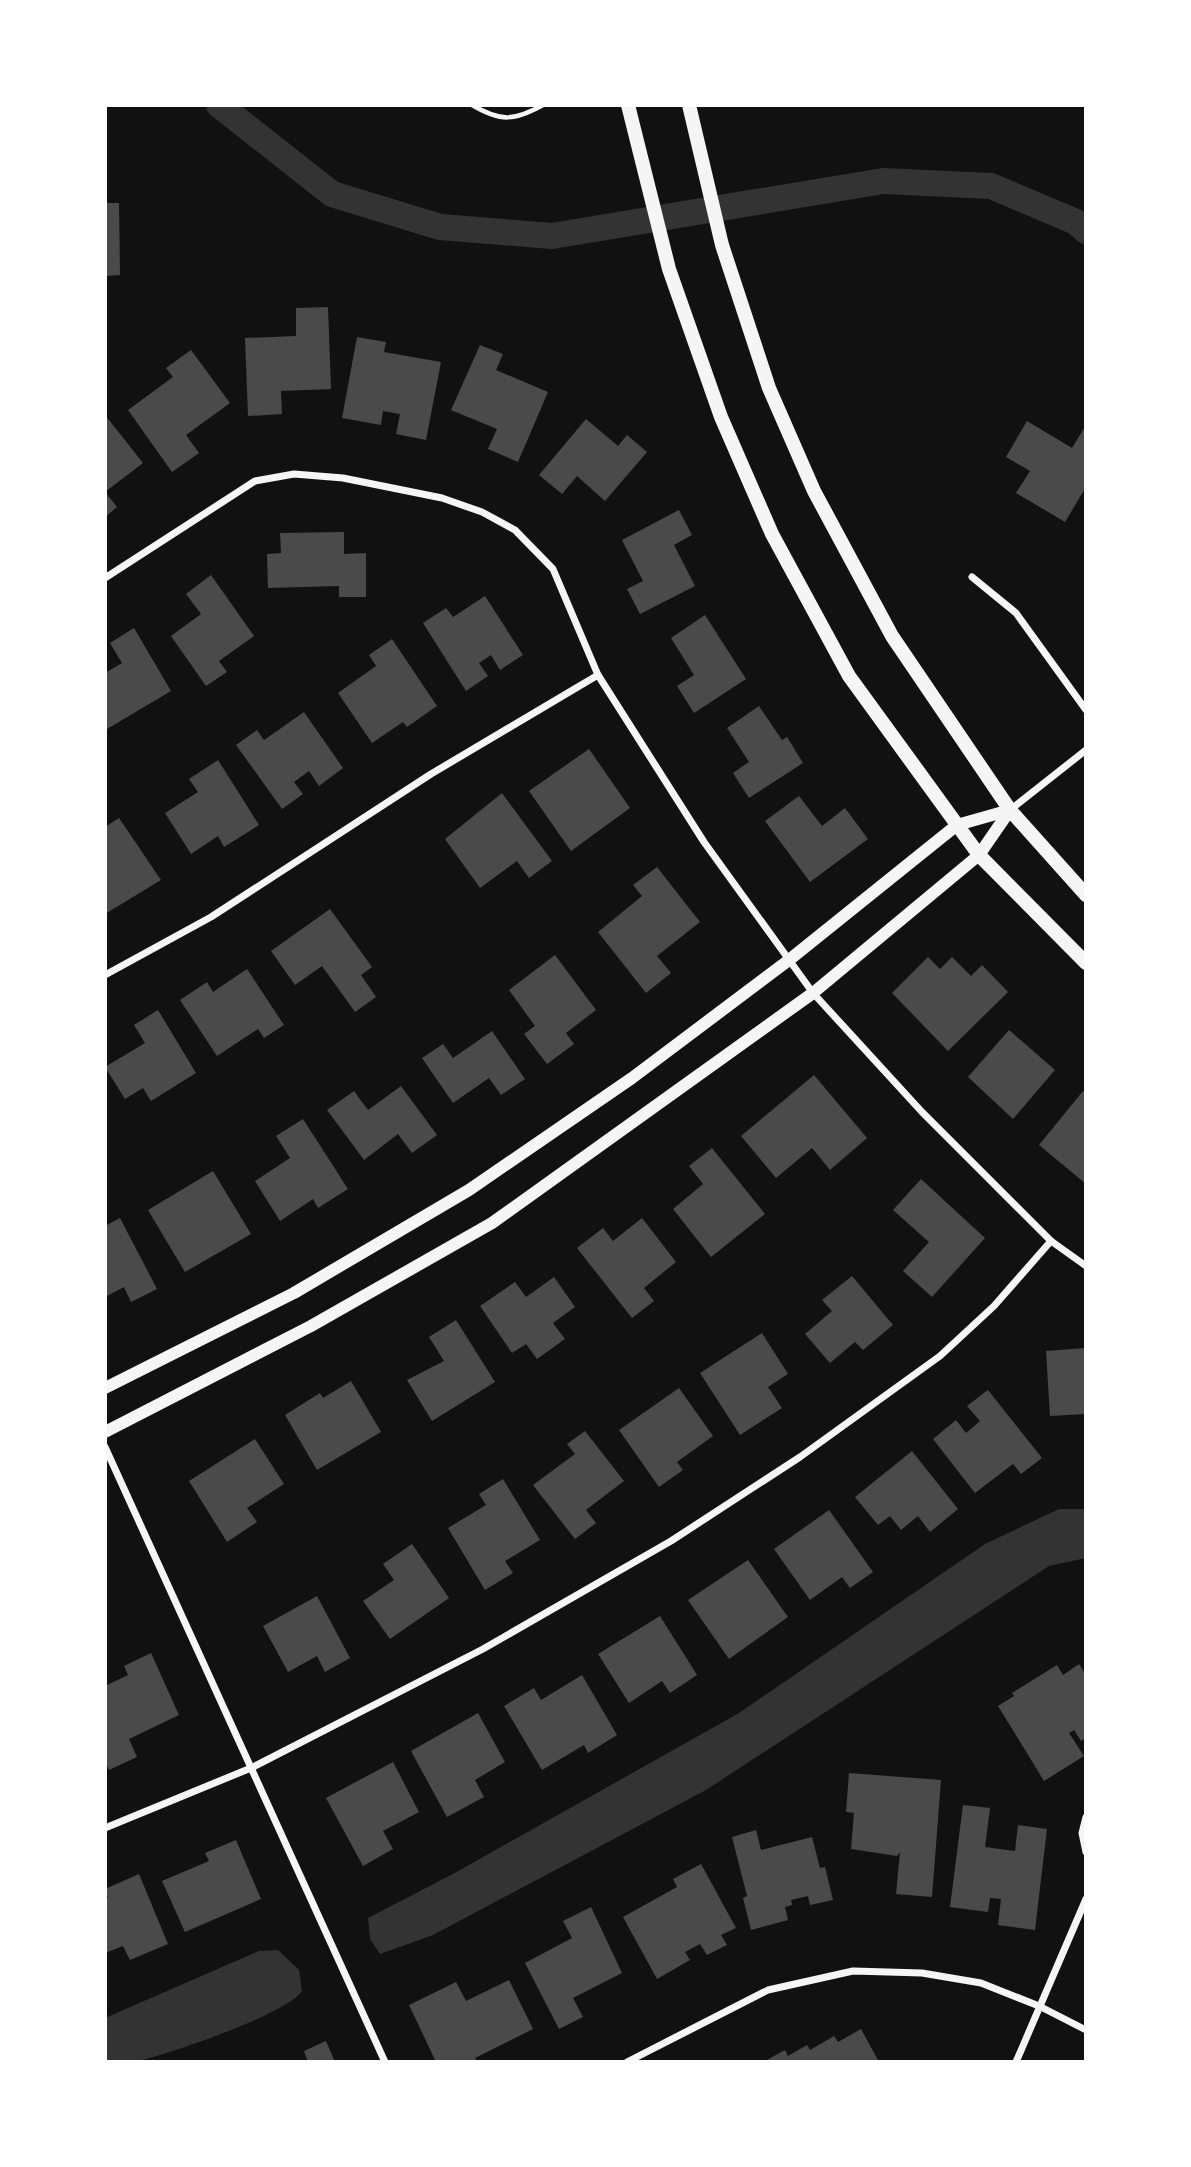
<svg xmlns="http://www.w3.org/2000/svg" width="1191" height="2167" viewBox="0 0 1191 2167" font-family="Cabin,sans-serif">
<rect width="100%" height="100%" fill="#111"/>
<!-- water -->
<g fill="#333">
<path d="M1059,1509H1086V1558L1049,1566L706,1790L433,1935L380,1954L370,1939L368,1918L451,1875L739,1713L985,1544Z"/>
<path d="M278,1950L299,1970L302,1991C287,2014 169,2054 138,2061C128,2064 115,2062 105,2062V2018L259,1951Z"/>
</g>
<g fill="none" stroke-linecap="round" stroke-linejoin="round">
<!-- canal -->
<path stroke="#333" stroke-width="26" d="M219,105L332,194L440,227L552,236L883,181L991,186L1076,222L1086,231"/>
</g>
<!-- building -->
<g fill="#4a4a4a">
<path d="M105,203H119L120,275L105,276Z"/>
<path d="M328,307L331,389L281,391L282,414L248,416L245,338L296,336V308Z"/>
<path d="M357,337L386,342L384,352L441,362L426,440L396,434L400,414L383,411L381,425L342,418Z"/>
<path d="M480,345L503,354L496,370L548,392L518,462L488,449L497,429L451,410Z"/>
<path d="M191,350L230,403L186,435L199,453L172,472L128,410L173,377L166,368Z"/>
<path d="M105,415L143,463L105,492L117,507L105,517Z"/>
<path d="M586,419L618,446L627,435L647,452L605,501L577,476L562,494L539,475Z"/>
<path d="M1027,421L1072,448L1086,425V487L1065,522L1016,493L1030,471L1006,457Z"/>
<path d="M679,510L692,535L674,545L695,586L640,614L627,589L643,581L622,540Z"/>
<path d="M344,532V554L366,553V597H339V586L268,588L267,554L281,553L280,533Z"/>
<path d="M211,575L254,636L219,661L227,672L206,686L171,636L201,614L186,594Z"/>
<path d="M485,596L523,655L500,670L491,655L479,663L488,676L466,691L423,623L446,608L453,617Z"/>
<path d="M705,615L746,679L694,713L677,686L694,675L671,638Z"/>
<path d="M134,628L171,691L107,729L105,673L122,663L110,643Z"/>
<path d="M392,639L437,706L407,727L403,722L372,743L338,693L376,666L369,655Z"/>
<path d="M759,706L782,740L787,737L803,763L749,798L733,773L749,762L727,728Z"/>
<path d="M304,712L343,768L319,786L309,771L294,782L303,794L282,809L236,745L257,730L264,740Z"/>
<path d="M589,749L630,808L571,851L529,791Z"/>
<path d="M218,760L259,825L224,847L218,836L191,854L165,813L198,792L189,779Z"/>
<path d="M502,793L552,861L529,878L517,861L480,888L445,839Z"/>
<path d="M799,796L822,826L845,808L868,839L810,882L765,821Z"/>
<path d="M119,818L161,880L105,914V827Z"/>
<path d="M657,867L700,922L657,956L671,973L646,993L598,932L642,896L633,885Z"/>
<path d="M330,909L372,967L361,975L376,997L355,1012L322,966L295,985L271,951Z"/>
<path d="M555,955L596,1010L566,1033L574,1044L547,1064L524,1034L535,1026L509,990Z"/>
<path d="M928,957L940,969L952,957L971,976L982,965L1008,992L948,1051L892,993Z"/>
<path d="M247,969L284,1025L264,1038L258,1029L217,1056L180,1000L207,982L213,992Z"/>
<path d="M158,1010L196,1073L151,1101L143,1088L125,1099L105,1067L145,1043L134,1025Z"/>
<path d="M1009,1030L1055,1070L1013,1119L968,1077Z"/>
<path d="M492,1031L525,1079L501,1095L489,1078L453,1103L422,1058L443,1044L453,1058Z"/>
<path d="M814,1075L867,1138L830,1170L812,1148L776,1178L741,1136Z"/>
<path d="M401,1086L437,1135L412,1153L398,1134L364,1160L327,1110L354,1091L368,1110Z"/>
<path d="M1083,1091L1086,1093V1184L1039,1145Z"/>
<path d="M303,1119L348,1189L318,1208L313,1199L280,1221L255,1181L290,1158L276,1136Z"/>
<path d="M712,1148L765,1214L711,1257L673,1209L703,1184L689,1166Z"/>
<path d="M213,1171L251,1234L185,1272L148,1210Z"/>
<path d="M921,1179L985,1238L932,1297L903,1271L929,1242L893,1210Z"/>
<path d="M120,1218L157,1289L131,1302L124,1287L105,1297V1226Z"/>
<path d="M642,1218L676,1262L644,1288L654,1301L632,1318L577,1248L603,1228L613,1241Z"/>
<path d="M852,1276L893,1325L863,1350L855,1342L830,1363L805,1334L832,1311L822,1300Z"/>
<path d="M554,1277L575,1307L553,1323L565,1339L537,1359L526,1344L512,1353L480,1306L515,1282L526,1297Z"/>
<path d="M456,1320L495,1382L432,1421L407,1380L444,1361L429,1337Z"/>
<path d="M762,1333L788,1374L768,1387L782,1408L740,1435L700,1373Z"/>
<path d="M1086,1348V1414L1050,1416L1046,1351Z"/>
<path d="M351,1381L381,1432L317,1470L285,1415L320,1393L323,1398Z"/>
<path d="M679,1388L713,1436L677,1462L683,1470L659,1487L619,1430Z"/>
<path d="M988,1390L1042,1458L1021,1474L1013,1464L975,1493L933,1439L956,1420L966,1433L980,1421L967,1406Z"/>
<path d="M585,1431L624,1481L586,1510L596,1523L575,1539L533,1485L575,1454L567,1444Z"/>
<path d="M255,1439L284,1484L247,1508L257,1522L227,1542L189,1481Z"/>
<path d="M912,1451L958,1509L930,1532L918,1516L901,1530L890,1516L878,1525L855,1497Z"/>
<path d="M503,1479L540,1540L505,1561L513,1573L485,1590L448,1528L486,1505L479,1494Z"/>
<path d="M829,1510L873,1572L850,1588L842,1577L810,1600L774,1549Z"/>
<path d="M412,1544L449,1598L390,1639L363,1601L394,1580L383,1564Z"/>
<path d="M748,1560L788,1617L729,1659L688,1600Z"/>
<path d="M317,1596L350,1658L325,1672L317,1656L288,1672L263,1626Z"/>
<path d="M660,1616L697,1675L670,1693L662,1681L629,1703L598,1654Z"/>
<path d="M151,1653L179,1715L129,1739L137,1757L109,1770L105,1761V1686L128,1675L124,1666Z"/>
<path d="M1079,1664L1086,1675V1738L1081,1741L1074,1730L1069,1733L1084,1756L1044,1781L998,1706L1014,1696L1012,1693L1057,1665L1063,1675Z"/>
<path d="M582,1675L617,1735L588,1753L584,1745L542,1770L504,1706L534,1688L541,1700Z"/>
<path d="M478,1713L505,1762L475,1780L484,1797L447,1817L411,1751Z"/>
<path d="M393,1762L419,1812L383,1831L393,1849L363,1866L326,1798Z"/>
<path d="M849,1773L941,1780L932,1897L896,1894L900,1852L897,1856L851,1849L854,1813L846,1812Z"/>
<path d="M963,1805L990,1808L985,1847L1015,1851L1018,1825L1047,1829L1035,1930L998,1925L1001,1899L990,1898L988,1912L950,1907Z"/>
<path d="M756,1830L761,1850L812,1837L820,1868L825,1867L833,1900L810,1905L808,1896L791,1900L792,1905L785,1907L788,1920L751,1930L743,1898L747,1896L732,1837Z"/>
<path d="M236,1840L261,1899L185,1932L162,1881L209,1861L205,1853Z"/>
<path d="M701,1864L736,1928L721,1935L727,1945L707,1955L700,1944L685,1952L690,1960L657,1979L623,1917L677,1887L673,1879Z"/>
<path d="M139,1874L168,1944L130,1960L123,1946L105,1953V1899L108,1898L105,1889Z"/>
<path d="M591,1907L622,1973L573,1998L583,2017L559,2029L525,1963L572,1938L563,1921Z"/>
<path d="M509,1980L533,2029L475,2058L477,2062H436L409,2005L456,1982L466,2001Z"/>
<path d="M861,2029L879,2062H763L785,2050L788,2056L807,2045L810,2050L834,2036L838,2042Z"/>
<path d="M326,2041L335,2062H308L304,2051Z"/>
</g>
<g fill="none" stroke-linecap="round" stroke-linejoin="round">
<!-- path -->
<path stroke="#f5f5f5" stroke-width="4.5" d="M472,105C501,122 514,121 543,105"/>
<!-- minor -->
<g stroke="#f5f5f5" stroke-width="7">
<path d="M972,577L1016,613L1086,710"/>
<path d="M105,578L255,481L294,474L343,478L442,498L482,512L515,530L553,569L598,675L704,842L813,993L922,1112L1051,1241L1086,1266"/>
<path d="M1010,810L1086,750"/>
<path d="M105,975L211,917L431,774L598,675"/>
<path d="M105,1447L385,2062"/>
<path d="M1086,1817L1082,1833L1086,1852"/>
<path d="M105,1828L251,1768L483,1649L671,1541L800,1457L940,1356L994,1306L1051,1241"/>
<path d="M627,2062L768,1990L853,1971L922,1973L981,1983L1039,2006L1086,2030"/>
<path d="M1016,2062L1086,1899"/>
</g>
<!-- tertiary -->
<g stroke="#f5f5f5" stroke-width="12">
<path d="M105,1388L294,1293L469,1190L632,1078L789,960L957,825L1010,810"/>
<path d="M105,1432L311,1326L492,1223L813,993L979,855L1010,810"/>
</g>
<!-- secondary -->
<g stroke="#f5f5f5" stroke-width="14">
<path d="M628,105L669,269L721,417L772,534L849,676L979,855L1086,963"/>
<path d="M689,105L722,245L769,388L814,491L892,636L1010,810L1086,895"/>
</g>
</g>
<!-- border -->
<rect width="1191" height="2167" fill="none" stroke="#ffffff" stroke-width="214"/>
</svg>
